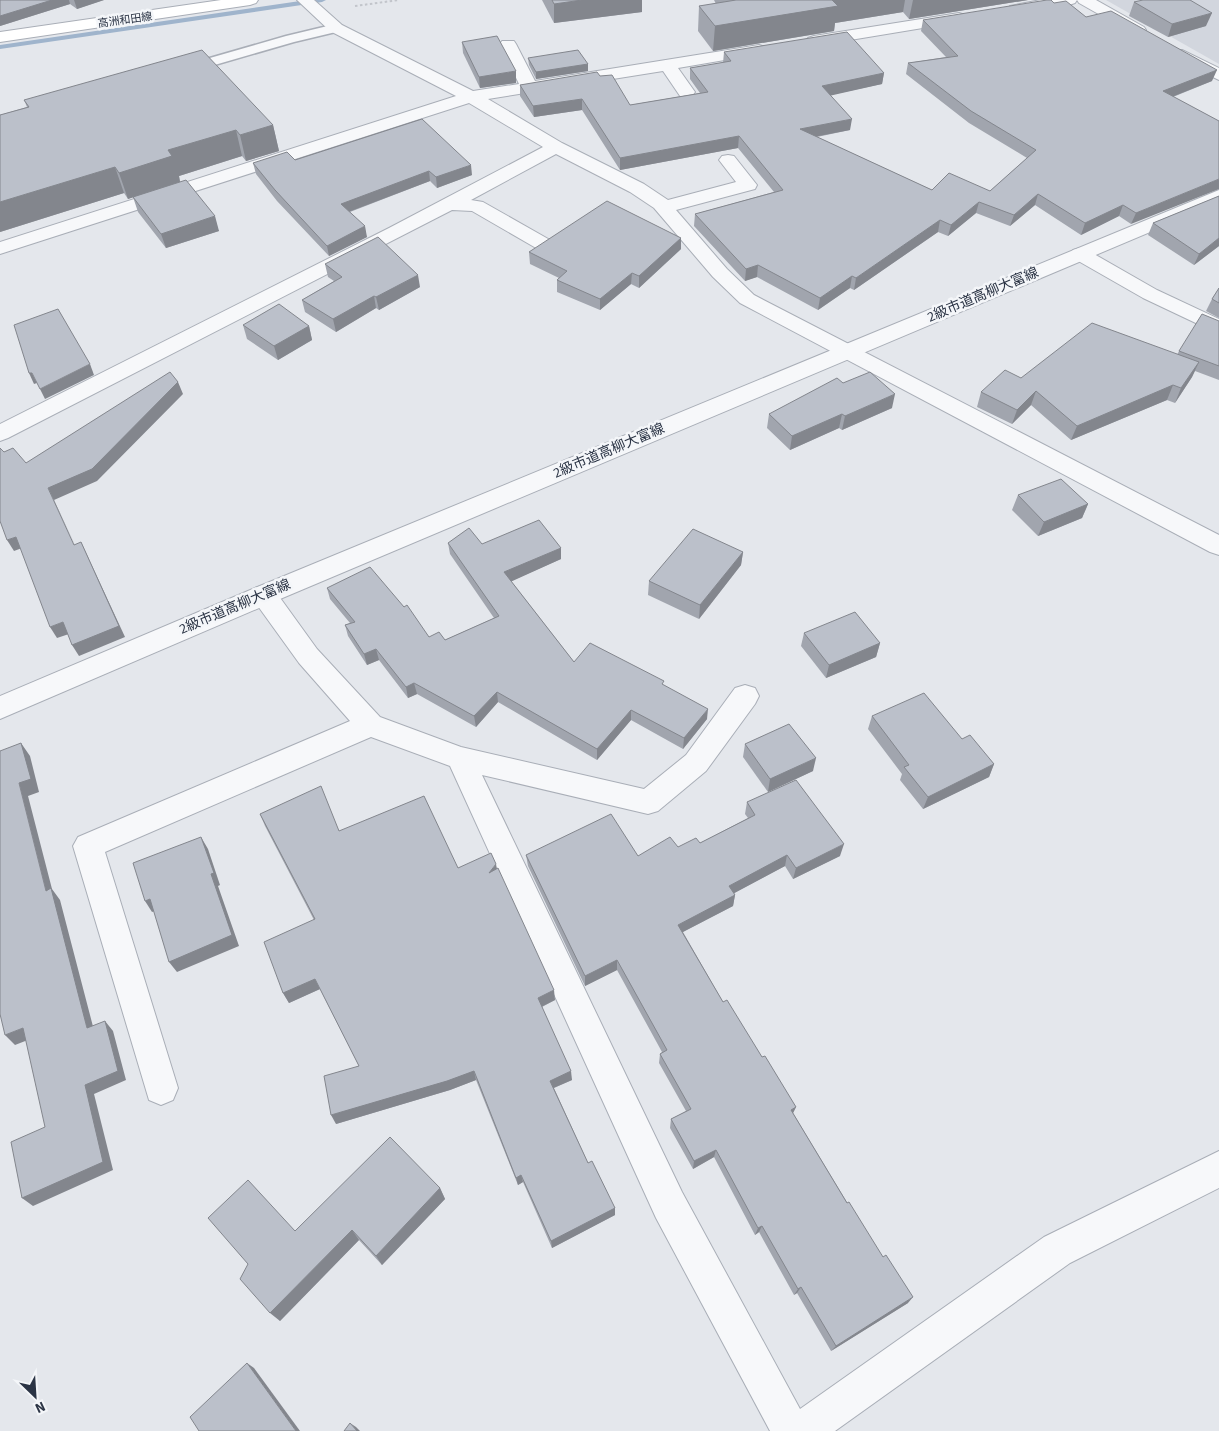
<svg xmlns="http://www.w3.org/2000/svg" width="1219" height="1431" viewBox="0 0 1219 1431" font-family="'Source Sans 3','Noto Sans JP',sans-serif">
<rect width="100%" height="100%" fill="#e4e7ec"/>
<!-- built -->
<path fill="#d2d6de" d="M1106,0H1219V64Z"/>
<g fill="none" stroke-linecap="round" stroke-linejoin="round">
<!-- stream -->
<path fill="#9fb4cc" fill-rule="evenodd" d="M307,0H326L322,2L0,49V45Z"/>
<defs>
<path id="service" d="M336,24L340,25L342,28L340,31L294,42L187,73L181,69L182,66L286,36Z"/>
<g id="minor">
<path d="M297,0H314L342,25L473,91L519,84L500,44L502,41H514L516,44L535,81L759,45L765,47L767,50L765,53L678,68L695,92L692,96L686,97L680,96L663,71L488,99L562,143L644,184L668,200L736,182L719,160L722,156L728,155L734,156L757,185L755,189L676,210L727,269L754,295L1219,535V555L1210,552L740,303L713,277L654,208L630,192L556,154L471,200L483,202L550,240L553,244L550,248L543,250L536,248L472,211L452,210L8,438L0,441V424L389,228L543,147L469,103L0,254V242L456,96L330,31Z"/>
<path d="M1041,0H1077L1075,3L1069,5L1016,14L1010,12L1008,9L1010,6Z"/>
<path d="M1077,0H1096L1144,27L1146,30L1144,33H1132L1079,3Z"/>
<path d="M959,13L965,15L967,18L965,21L814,46L808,44L806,41L808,38L814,36Z"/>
<path d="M1182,50L1219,68V80L1176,59L1174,55L1176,51Z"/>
<path d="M1080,248L1087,250L1157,290L1219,319V334L1143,298L1073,258L1070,254L1073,250Z"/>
<path d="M264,585L273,588L317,649L380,717L461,747L644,789L686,755L735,688L745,685L755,688L759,696L755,704L706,771L658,811L648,814L482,775L682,1192L800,1409L1044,1237L1219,1151V1188L1070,1263L835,1431H770L656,1218L450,766L371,737L105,852L178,1088L173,1100L161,1105L149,1100L73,846L78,837L350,721L299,663L255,602L251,595L255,588Z"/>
</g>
<path id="tertiary" d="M1219,190V203L273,602L0,719V696L255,588Z"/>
<path id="secondary" d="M221,0H258L256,3L250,5L0,42V32Z"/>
</defs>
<!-- service casing -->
<use href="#service" stroke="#a9aeb7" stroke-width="3"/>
<!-- minor casing -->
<use href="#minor" stroke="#a9aeb7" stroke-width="2"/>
<!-- tertiary casing -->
<use href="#tertiary" stroke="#a9aeb7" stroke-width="2"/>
<!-- secondary casing -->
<use href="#secondary" stroke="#a9aeb7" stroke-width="2"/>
<!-- path -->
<path stroke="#c2c5cb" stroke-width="2" stroke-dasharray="2.5 2.5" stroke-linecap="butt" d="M355,6L399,0"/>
<!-- service -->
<use href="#service" fill="#f7f8fa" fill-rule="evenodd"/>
<!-- minor -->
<use href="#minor" fill="#f7f8fa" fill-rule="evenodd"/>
<!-- tertiary -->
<use href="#tertiary" fill="#f7f8fa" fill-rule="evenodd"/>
<!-- secondary -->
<use href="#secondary" fill="#fff" fill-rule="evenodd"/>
</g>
<!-- wall -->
<g fill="#a1a5ae">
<path d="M0,0H104L77,9L70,4L0,26Z"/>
<path d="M542,0H642V12L554,23Z"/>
<path d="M714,0H1028L909,19L903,12L835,23L834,31L713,51L698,31L699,6L716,4Z"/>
<path d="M1134,2L1206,26L1168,37L1129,16Z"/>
<path d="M1054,3L1086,17L1212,81L1173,97L1219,121L1131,224L1119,216L1081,235L1035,205L1010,226L976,213L948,236L938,232L854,290L850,288L818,310L757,277L745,281L694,226L695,214L774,192L738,148L620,170L582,110L534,117L520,96V85L600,76L630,105L700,93L690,79V68L723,63L724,52L884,73L882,84L830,95L850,130L817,137L932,190L990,191L1027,158L969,123L906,74L908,63L946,57L921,31L923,20Z"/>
<path d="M462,42L516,83L480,88L463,53Z"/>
<path d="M528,58L588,64V71L536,79L529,65Z"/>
<path d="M24,100L273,125L279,151L246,161L242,156L179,176L180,182L219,231L166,248L138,212L133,197L128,199L124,193L0,232V115L27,107Z"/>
<path d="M422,119L472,175L437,188L430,181L350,212L367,237L329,256L277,201L256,174L253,163L295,160Z"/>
<path d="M1219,196V246L1194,265L1148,235L1153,223Z"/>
<path d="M681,238V249L639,288L631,284L600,310L557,292V280L559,278L530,264L529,252Z"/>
<path d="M325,264L420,287L379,310L376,308L336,332L305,312L302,300L334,281L328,277Z"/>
<path d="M1219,288V318L1206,311L1212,299Z"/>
<path d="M1219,321V380L1195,371L1192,377L1175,403L1167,400L1071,440L1031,405L1012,424L977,407L981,392L1021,378L1177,355L1179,351Z"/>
<path d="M243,325L309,326L312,340L278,360L247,339Z"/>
<path d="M892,408L842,430L839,428L790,450L767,428L769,414Z"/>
<path d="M1018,495L1088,504L1082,518L1038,536L1012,510Z"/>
<path d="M448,543L482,544L561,548V559L511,581L574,662L663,685L707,719L683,749L631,720L597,760L498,702L476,727L417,694L408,698L379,660L367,665L348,636L345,625L350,623L330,599L327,588L429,637L445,640L494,618L450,554Z"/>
<path d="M743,552L741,565L699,619L648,595L649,581Z"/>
<path d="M804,633L880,643L876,657L826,678L801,646Z"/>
<path d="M872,716L962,739L994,764L989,777L923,809L900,780L902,774L868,729Z"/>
<path d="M745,744L813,771L768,792L743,757Z"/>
<path d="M747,802L840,856L793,879L785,866L734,893L735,895L733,906L683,932L723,1002L762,1057L796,1107L793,1113L908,1303L831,1351L797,1293L794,1295L759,1232L755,1235L714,1157L693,1169L670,1128L671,1119L686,1111L659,1063L660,1054L662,1052L617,970L585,986L528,866L526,855L638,856L678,847L700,843L748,818L745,814Z"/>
<path d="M260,814L339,831L458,868L497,869L555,1000L542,1007L572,1080L554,1088L588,1163L615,1208V1215L552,1248L523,1182L518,1185L476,1080L450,1090L336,1124L359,1066L320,989L289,1003L283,993L314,920L265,826Z"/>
<path d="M440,1188L445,1199L382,1265L359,1240L280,1321L248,1264L295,1231Z"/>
</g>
<!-- shaded-wall -->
<g fill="#83868d">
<path d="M52,0H69L70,4L0,26V16Z"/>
<path d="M74,0H104L77,9Z"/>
<path d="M582,0H642V12L554,23V4Z"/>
<path d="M831,0H905L903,12L835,23L834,31L713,51L715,26Z"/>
<path d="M913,0H1028L909,19Z"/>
<path d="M1212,13L1206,26L1168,37L1172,24Z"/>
<path d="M588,64V71L536,79V72Z"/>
<path d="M1217,70L1212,81L1159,102L1163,91Z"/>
<path d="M516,71V83L480,88L479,77Z"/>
<path d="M884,73L882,84L820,98L822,86Z"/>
<path d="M582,99V110L534,117L533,106Z"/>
<path d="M852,119L850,130L798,140L800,129Z"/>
<path d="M273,125L279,151L246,161L240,135Z"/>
<path d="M236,130L242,156L179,176L180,182L128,199L119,173L168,150Z"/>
<path d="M739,136L738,148L620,170V158Z"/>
<path d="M471,165L472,175L437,188L436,177Z"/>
<path d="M115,167L124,193L0,232V202Z"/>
<path d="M429,171L430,181L343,214L341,204Z"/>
<path d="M1219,179V189L1131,224L1136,213Z"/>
<path d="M1038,194L1035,205L1010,226L1014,215Z"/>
<path d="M979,202L976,213L948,236L951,225Z"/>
<path d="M1123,205L1119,216L1081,235L1085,223Z"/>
<path d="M215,216L219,231L166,248L161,234Z"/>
<path d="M940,220L938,232L854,290L856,278Z"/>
<path d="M365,226L367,237L329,256L327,246Z"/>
<path d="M681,238V249L639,288V276Z"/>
<path d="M1219,238V246L1194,265L1199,254Z"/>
<path d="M758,265L757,277L745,281L746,269Z"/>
<path d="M632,273L631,284L600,310V299Z"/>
<path d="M418,275L420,287L379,310L376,297Z"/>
<path d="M852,276L850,288L818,310L820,298Z"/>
<path d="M374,296L376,308L336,332L333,319Z"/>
<path d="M309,326L312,340L278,360L274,346Z"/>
<path d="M1199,362L1192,377L1175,403L1181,388Z"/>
<path d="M90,364L94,375L45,399L40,389Z"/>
<path d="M29,373H32L37,383L34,384Z"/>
<path d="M178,382L183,394L97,481L54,500L80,556L48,488Z"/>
<path d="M1173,385L1167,400L1071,440L1077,426Z"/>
<path d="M1036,391L1031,405L1012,424L1017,410Z"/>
<path d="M895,394L892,408L842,430L845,416Z"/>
<path d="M842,414L839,428L790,450L792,436Z"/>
<path d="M1088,504L1082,518L1038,536L1044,522Z"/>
<path d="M16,537L22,548L14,551L7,540Z"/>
<path d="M81,542L125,637L79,656L72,645Z"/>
<path d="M561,548V559L506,584L504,572Z"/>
<path d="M743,552L741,565L699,619L700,605Z"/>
<path d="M63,622L69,634L57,638L50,627Z"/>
<path d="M880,643L876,657L826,678L829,665Z"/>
<path d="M376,649L379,660L367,665L364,654Z"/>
<path d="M414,683L417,694L408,698L406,687Z"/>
<path d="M497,692L498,702L476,727L474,716Z"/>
<path d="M708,709L707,719L683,749L684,738Z"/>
<path d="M631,710V720L597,760V749Z"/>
<path d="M21,743L30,756L39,792L28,796L52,889L60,900L96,1038L87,1028L46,891L19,783Z"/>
<path d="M816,758L813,771L768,792L770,779Z"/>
<path d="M994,764L989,777L923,809L928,797Z"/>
<path d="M201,837L208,849L220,885L218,886L239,946L177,972L169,962L211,874Z"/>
<path d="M844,844L840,856L793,879L796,868Z"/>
<path d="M787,855L785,866L727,897L729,886Z"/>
<path d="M496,864L498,875L489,873Z"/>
<path d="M735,895L733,906L677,935L678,925Z"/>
<path d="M150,899L158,910L152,912L145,901Z"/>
<path d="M617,960V970L585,986V976Z"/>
<path d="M315,979L320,989L289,1003L283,993Z"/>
<path d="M554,990L555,1000L539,1008L538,998Z"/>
<path d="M105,1021L113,1031L126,1080L94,1094L113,1170L33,1206L22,1198L85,1085Z"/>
<path d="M23,1028L33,1038L15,1045L5,1035Z"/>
<path d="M474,1071L476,1080L450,1090L336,1124L331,1115Z"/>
<path d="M571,1071L572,1080L551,1089L550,1081Z"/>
<path d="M796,1107L792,1115L791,1110Z"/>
<path d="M716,1150L714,1157L693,1169L694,1161Z"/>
<path d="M521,1175L523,1182L518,1185L516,1178Z"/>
<path d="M440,1188L445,1199L382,1265L376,1256Z"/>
<path d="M615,1208V1215L552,1248L551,1241Z"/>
<path d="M762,1226L759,1232L755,1235L758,1228Z"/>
<path d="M352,1230L359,1240L280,1321L270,1313Z"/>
<path d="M801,1287L797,1293L794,1295L798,1289Z"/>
<path d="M913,1297L908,1303L831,1351L836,1346Z"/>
<path d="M247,1363L254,1368L300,1431H296Z"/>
<path d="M350,1423L356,1427L360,1431H357Z"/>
</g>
<!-- building -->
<g fill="#bbc0ca" stroke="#83868d">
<path d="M0,0H52L0,16Z"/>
<path d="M552,0H582L554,4Z"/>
<path d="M736,0H832L838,6L715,26L699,6Z"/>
<path d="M1047,0H1051L1054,3L1066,1L1086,17L1111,11L1217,70L1163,91L1219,121V179L1136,213L1123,205L1085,223L1038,194L1014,215L979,202L951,225L940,220L856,278L852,276L820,298L758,265L746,269L695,214L783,190L739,136L620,158L582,99L533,106L520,85L597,72L600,76L612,75L630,105L708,92L690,68L731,61L724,52L847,32L884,73L822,86L852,119L800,129L932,190L949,173L990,191L1036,150L971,111L908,63L958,56L923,20Z"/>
<path d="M1143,0H1190L1212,13L1172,24L1134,2Z"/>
<path d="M497,36L516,71L479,77L462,42Z"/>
<path d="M202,50L273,125L240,135L236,130L168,150L172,156L119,173L115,167L0,202V115L29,107L24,100Z"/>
<path d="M578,50L588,64L536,72L528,58Z"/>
<path d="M422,119L471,165L436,177L429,171L341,204L365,226L327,246L275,190L253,163L287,152L295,160Z"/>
<path d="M186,180L215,216L161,234L133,197Z"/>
<path d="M1219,196V238L1199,254L1153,223Z"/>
<path d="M607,201L681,238L639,276L632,273L600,299L557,280L567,271L529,252Z"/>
<path d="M378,237L418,275L376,297L374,296L333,319L302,300L342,277L325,264Z"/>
<path d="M1219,288V303L1212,299Z"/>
<path d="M279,304L309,326L274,346L243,325Z"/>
<path d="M58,309L90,364L40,389L32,373H29L14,325Z"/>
<path d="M1202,314L1219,321V366L1179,351Z"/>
<path d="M1092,323L1199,362L1181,388L1173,385L1077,426L1036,391L1017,410L981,392L1005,370L1021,378Z"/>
<path d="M170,372L178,382L92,469L48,488L74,545L81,542L119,626L72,645L63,622L50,627L16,537L7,540L0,521V448L4,452L13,448L26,463Z"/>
<path d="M870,372L895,394L845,416L842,414L792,436L769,414L837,378L843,383Z"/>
<path d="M1061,479L1088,504L1044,522L1018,495Z"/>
<path d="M539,520L561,548L504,572L574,662L590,643L664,681L662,684L708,709L684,738L631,710L597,749L497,692L474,716L414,683L406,687L376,649L364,654L345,625L355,622L327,588L370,567L404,607L407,605L429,637L439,632L445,640L499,616L448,543L469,528L482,544Z"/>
<path d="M693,529L743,552L700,605L649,581Z"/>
<path d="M855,612L880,643L829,665L804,633Z"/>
<path d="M924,693L962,739L970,735L994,764L928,797L904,767L909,765L872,716Z"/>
<path d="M789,724L816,758L770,779L745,744Z"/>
<path d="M21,743L31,779L19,783L46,891L51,888L87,1028L105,1021L118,1071L85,1085L103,1162L22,1198L11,1142L45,1127L23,1028L5,1035L0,1014V751Z"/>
<path d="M796,780L844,844L796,868L787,855L729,886L735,895L678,925L723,1002L727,1000L762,1057L765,1056L796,1107L791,1110L847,1203L849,1202L883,1257L886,1255L913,1297L836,1346L801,1287L798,1289L762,1226L758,1228L716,1150L694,1161L671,1119L691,1109L660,1054L667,1050L617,960L585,976L526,855L611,814L638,856L670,837L678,847L696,838L700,843L755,815L747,802Z"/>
<path d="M321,786L339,831L424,796L458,868L491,853L496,864L489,873L498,868L554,990L538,998L571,1071L550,1081L588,1163L592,1161L615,1208L551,1241L521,1175L516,1178L474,1071L447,1081L331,1115L324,1076L359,1066L315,979L283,993L264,942L315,919L260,814Z"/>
<path d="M201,837L214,873L211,874L232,935L169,962L150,899L145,901L133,863Z"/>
<path d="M390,1137L440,1188L376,1256L352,1230L270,1313L240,1279L248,1264L208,1218L248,1180L295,1231Z"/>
<path d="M247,1363L296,1431H199L190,1417Z"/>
<path d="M350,1423L357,1431H344Z"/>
</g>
<g text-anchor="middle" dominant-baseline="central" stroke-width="5" stroke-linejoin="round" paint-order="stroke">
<!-- far-street labels -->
<g font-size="11" fill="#2b3445" stroke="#f4f6f9">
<text transform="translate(125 20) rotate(-8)">高洲和田線</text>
</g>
<!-- street labels -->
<g font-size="14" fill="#2b3445" stroke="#f4f6f9">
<text transform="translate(983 295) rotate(-23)">2級市道高柳大富線</text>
<text transform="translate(609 451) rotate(-23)">2級市道高柳大富線</text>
<text transform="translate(235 607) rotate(-23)">2級市道高柳大富線</text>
</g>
</g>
<!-- north arrow -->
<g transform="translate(35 1396) rotate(155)" stroke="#f4f6f9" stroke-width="4" paint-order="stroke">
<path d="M0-4L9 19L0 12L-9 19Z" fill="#2b3445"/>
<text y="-8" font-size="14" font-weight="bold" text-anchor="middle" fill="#2b3445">N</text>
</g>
</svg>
